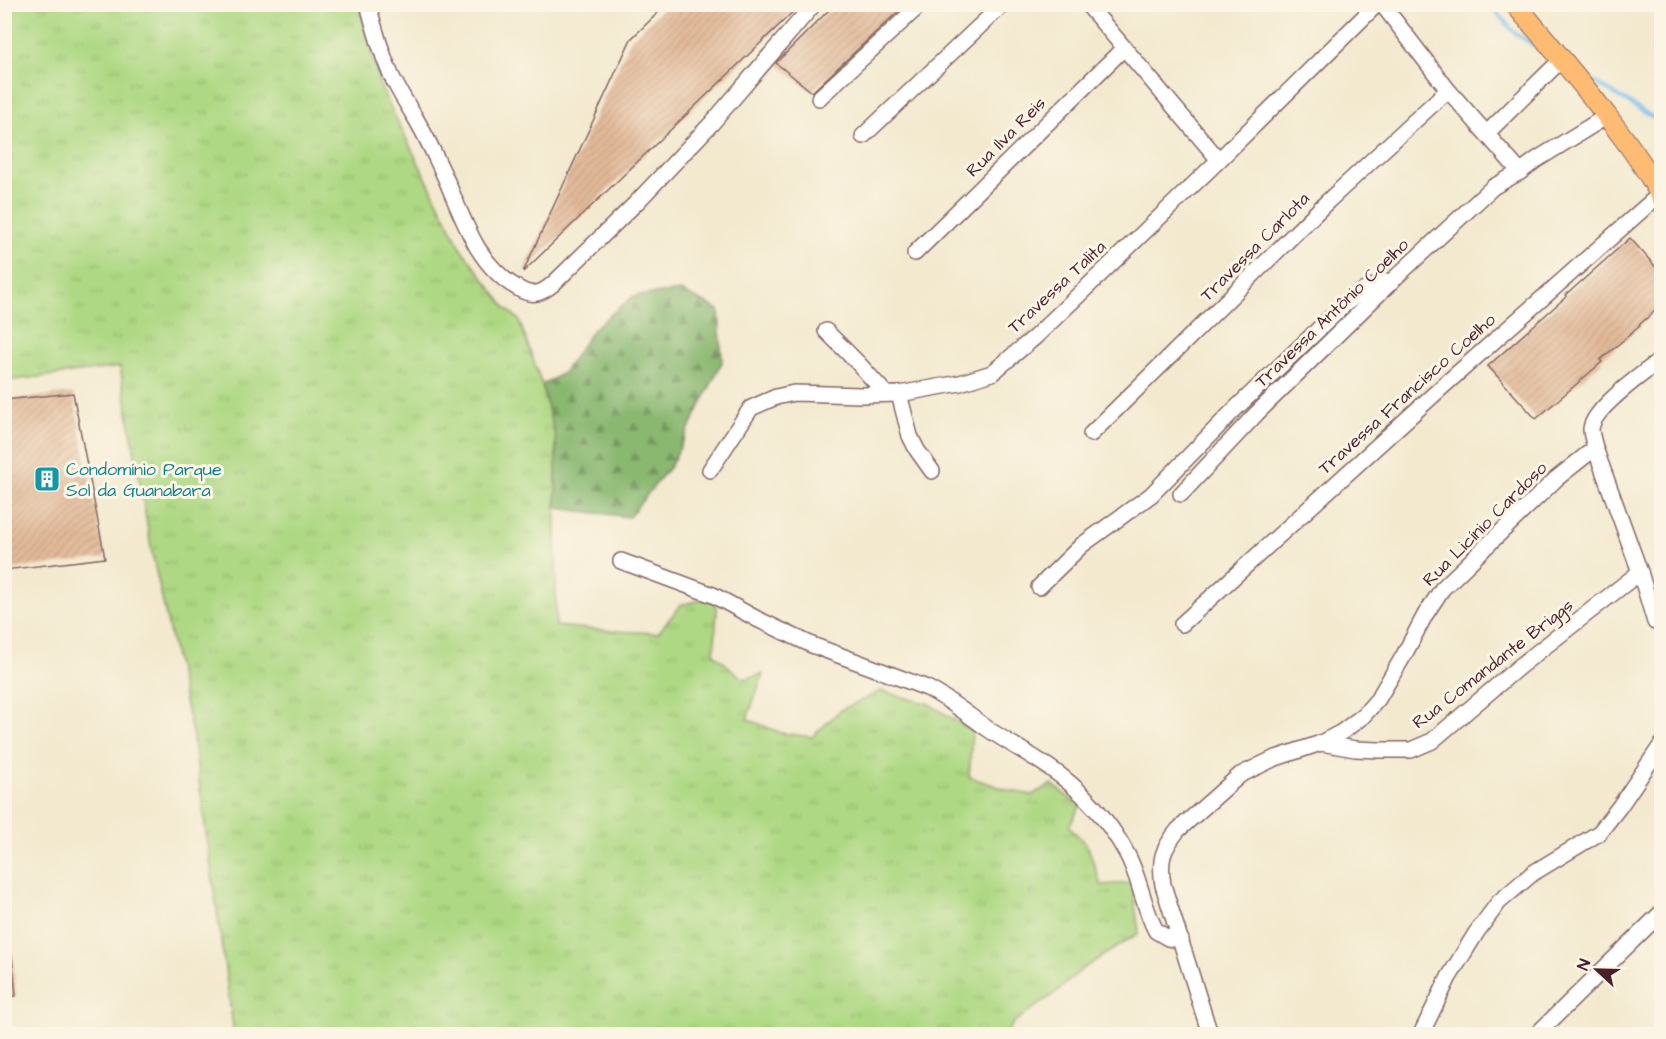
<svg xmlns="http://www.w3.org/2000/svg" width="1666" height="1039" viewBox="0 0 1666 1039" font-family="'Architects Daughter',sans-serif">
<defs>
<pattern id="grass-tufts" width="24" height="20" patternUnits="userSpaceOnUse" patternTransform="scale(1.5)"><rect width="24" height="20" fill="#aed883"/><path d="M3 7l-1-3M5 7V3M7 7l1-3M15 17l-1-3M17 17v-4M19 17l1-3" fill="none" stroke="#97b971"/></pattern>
<pattern id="forest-firs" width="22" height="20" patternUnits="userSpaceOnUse" patternTransform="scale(1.5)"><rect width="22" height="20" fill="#8ab871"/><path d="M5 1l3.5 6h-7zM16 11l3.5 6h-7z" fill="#73955d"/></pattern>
<pattern id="building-hatch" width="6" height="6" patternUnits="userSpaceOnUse" patternTransform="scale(1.5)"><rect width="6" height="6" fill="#e2ba99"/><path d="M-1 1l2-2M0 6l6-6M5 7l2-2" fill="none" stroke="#c39f84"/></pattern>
</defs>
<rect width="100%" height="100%" fill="#fcf5e5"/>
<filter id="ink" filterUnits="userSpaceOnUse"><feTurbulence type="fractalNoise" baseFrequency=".0167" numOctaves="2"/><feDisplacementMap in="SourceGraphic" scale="12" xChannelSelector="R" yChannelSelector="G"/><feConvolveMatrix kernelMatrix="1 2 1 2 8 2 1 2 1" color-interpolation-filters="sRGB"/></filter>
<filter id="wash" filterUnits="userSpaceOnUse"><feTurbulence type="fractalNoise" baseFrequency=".008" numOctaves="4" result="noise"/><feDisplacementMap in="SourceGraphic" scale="24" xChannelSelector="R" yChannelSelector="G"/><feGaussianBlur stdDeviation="1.35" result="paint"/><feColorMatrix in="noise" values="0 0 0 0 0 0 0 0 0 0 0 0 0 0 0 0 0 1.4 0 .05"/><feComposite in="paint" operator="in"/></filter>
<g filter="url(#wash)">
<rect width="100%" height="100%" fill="#f3e9cf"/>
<!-- grass -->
<path fill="url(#grass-tufts)" stroke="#7c7c57" stroke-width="1.5" d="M4,5H359L380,86L462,250L506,308L519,320L542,385L556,439V626L612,631L658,633L681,605L712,597L717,609L714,654L743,679L763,674L747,719L781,733L812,737L841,710L881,691L929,704L972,731L969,777L1011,791L1032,795L1052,784L1080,807L1069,826L1088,847L1101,885L1132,883L1139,933L1082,969L1055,993L1013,1023L1007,1034H234L193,737L152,553L120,367L5,381Z"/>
<!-- forest -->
<path fill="url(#forest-firs)" stroke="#6a6c4e" stroke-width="1.5" d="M681,291L719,310L722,362L671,465L629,517L556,508V439L542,385L563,373L594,328L634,296Z"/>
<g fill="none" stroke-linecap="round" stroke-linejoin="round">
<!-- stream -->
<g stroke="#78c0f0" stroke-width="4">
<path d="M1489,4L1516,34L1545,52"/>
<path d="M1588,78L1662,123"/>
</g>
</g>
<g id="blocks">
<!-- building -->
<g fill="url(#building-hatch)">
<path d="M667,4H801L523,272L631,39Z"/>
<path d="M835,4H906L812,92L776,63Z"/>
<path d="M1630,238L1662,274V295L1657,300L1662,305L1639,325L1640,326L1600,360L1602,362L1536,419L1488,366L1567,296L1566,295Z"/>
<path d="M73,393L105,558L4,570V400Z"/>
<path d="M4,956H12L16,996L4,997Z"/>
</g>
</g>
</g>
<g filter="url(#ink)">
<use href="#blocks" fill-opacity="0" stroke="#856664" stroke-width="1.5"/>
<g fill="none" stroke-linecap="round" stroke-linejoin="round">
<defs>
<g id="minor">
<path d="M368,4C374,28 381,52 391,75C398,90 407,104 416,119C424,133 432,149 439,164C460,206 472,262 516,287C522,291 529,295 537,293C543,292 548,288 553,284L635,204L712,123L814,4"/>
<path d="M1087,4L1219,160"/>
<path d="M1382,4L1448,90L1520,172"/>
<path d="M819,98L921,4"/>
<path d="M1487,133L1562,59"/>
<path d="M863,136L1003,4"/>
<path d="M915,253L1124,48"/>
<path d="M826,331L858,363L886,394"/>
<path d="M899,394L910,436L917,450L932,471"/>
<path d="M1091,434L1328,201L1448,90"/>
<path d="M710,470L751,408L776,397L794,393L861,395L899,394L960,383L992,373L1035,337L1219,160L1377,4"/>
<path d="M1181,494L1257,413L1395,278L1493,187L1520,172L1536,160L1607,116"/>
<path d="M621,561L713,595L757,619L812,645L927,688C949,699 968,715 988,729C1007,742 1028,753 1047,766C1080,788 1108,819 1127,854C1140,878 1143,907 1156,931L1168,938L1181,940"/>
<path d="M1039,587L1082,545L1151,495L1235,409L1346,303L1363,291L1387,281"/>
<path d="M1655,622L1640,572L1595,448C1594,442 1591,435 1591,429C1593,408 1644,373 1662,359"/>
<path d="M1182,624L1441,388L1660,194"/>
<path d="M1321,743L1355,749L1379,750H1411L1432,741L1520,666L1640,572"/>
<path d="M1210,1034L1163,885C1159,860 1162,850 1178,830L1240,775L1273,759L1321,743L1342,732L1363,716L1378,699L1404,655L1425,615L1442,589L1556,479L1595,448"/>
<path d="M1421,1034L1449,977L1476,933L1499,902L1533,873L1599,833L1620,806L1662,744"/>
<path d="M1537,1034L1662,912"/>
</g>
<path id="major" d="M1515,4C1544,38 1573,72 1600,107C1622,136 1645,165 1662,198"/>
</defs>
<!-- minor casing -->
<use href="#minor" stroke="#856664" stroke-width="18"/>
<!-- major casing -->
<use href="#major" stroke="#856664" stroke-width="22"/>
<!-- minor -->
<use href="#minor" stroke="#fff" stroke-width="15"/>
<!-- major -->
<use href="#major" stroke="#ffbb71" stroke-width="20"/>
</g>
</g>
<!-- icons -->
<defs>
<symbol id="building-square" viewBox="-11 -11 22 22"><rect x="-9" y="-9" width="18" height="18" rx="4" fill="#0f9aa8" stroke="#fcf5e5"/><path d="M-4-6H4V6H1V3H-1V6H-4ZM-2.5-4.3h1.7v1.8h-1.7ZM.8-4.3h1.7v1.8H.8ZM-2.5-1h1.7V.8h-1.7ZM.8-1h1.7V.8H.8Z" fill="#fff"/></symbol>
</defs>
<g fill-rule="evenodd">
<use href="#building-square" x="32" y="464" width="30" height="30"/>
</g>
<g text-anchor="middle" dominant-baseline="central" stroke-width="6" stroke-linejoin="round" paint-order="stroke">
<!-- street labels -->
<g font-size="18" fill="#4a1f2b" stroke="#fcf5e5">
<text transform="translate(1006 137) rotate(-45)">Rua Ilva Reis</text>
<text transform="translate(1255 247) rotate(-45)">Travessa Carlota</text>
<text transform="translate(1057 287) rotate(-43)">Travessa Talita</text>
<text transform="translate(1332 313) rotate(-44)">Travessa Antônio Coelho</text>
<text transform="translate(1407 394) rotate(-42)">Travessa Francisco Coelho</text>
<text transform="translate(1485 524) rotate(-45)">Rua Licínio Cardoso</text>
<text transform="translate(1493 664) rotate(-38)">Rua Comandante Briggs</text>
</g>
<!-- culture labels -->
<g font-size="18" fill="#0d838f" stroke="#fcf5e5" text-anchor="start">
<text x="66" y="469">Condomínio Parque<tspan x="66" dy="21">Sol da Guanabara</tspan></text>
</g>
</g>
<!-- margin -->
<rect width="1666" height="1039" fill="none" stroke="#fcf5e5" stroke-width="24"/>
<!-- north arrow -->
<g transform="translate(1597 970) rotate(292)" stroke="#fcf5e5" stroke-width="4.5" paint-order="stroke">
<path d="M0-4.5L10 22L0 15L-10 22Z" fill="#4a1f2b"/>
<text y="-9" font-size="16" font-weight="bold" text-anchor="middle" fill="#4a1f2b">N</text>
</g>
</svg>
